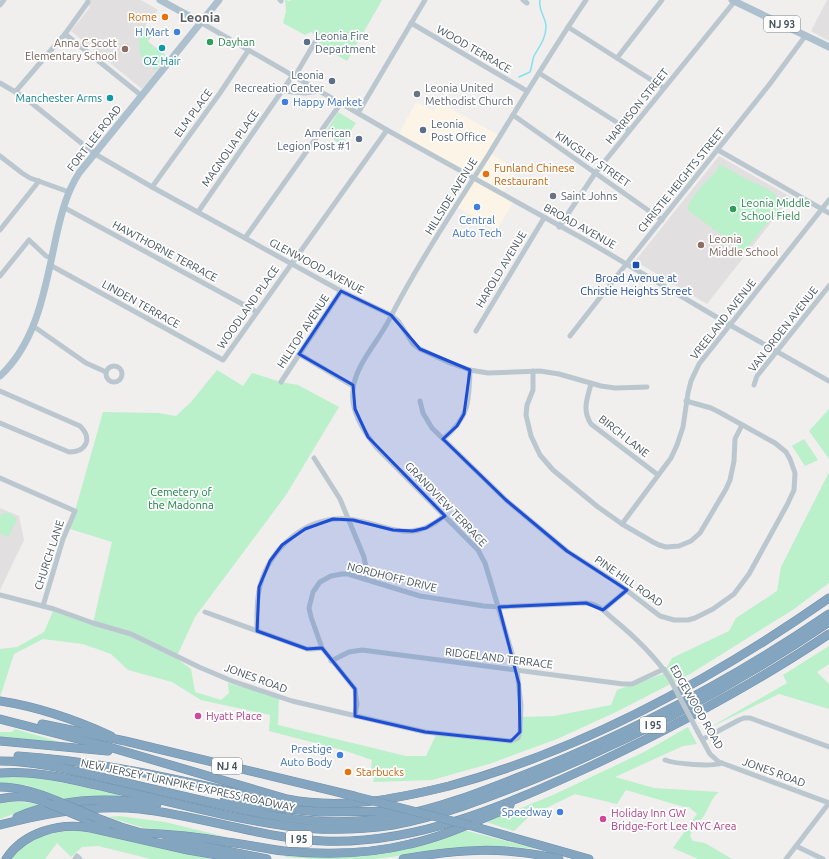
<svg xmlns="http://www.w3.org/2000/svg" width="829" height="859" viewBox="0 0 829 859" font-family="Ubuntu,sans-serif">
<rect width="100%" height="100%" fill="#f1eeee"/>
<!-- commercial -->
<path fill="#fcf4e6" d="M416,102L434,111L439,102L500,136L489,153L517,169L502,194L514,201L496,231L456,206L473,179L398,136Z"/>
<!-- education -->
<g fill="#e2dfe0">
<path d="M84,0H141L158,10L145,26L154,33L148,41L168,57L142,89L71,31L90,7Z"/>
<path d="M827,0H829V41L811,31Z"/>
<path d="M719,156L791,197L707,304L635,261Z"/>
<path d="M0,508L19,516L24,540L0,590Z"/>
</g>
<!-- green -->
<g fill="#baf0ca">
<path d="M285,0L290,1L291,0H382L347,61L318,44L321,38L311,32L305,35L283,23L286,11Z"/>
<path d="M145,26L154,33L147,42L167,57L156,70C138,56 140,57 139,34Z"/>
<path d="M338,112L356,123L341,145L325,133Z"/>
<path d="M721,165L746,179L768,189L782,201V203L779,208L743,253L740,254L735,247L727,239L688,210C687,199 710,179 717,170L718,166Z"/>
<path d="M217,370L243,386L252,373L281,382L298,385L339,407L286,495L195,617L176,658L191,669L195,692L221,700L229,693L228,683L279,697L278,725L406,756H426L437,733L508,741L518,738L521,717L554,716L611,705L617,690L663,674L672,658L729,631L736,618L777,591L781,567L829,472V583L794,609L690,674L616,712L557,739L489,764L432,780L373,782L375,774L371,770L372,760L346,751L269,731L270,715L201,700L172,682L128,670L111,654L83,644L43,639L14,654L0,697V649L17,647L44,632L54,609L93,623L112,542L67,528L75,511L103,412L158,413L176,416L191,402Z"/>
<path d="M829,409V459L809,431Z"/>
<path d="M804,439L818,460L805,466L792,446Z"/>
<path d="M4,513H9L17,519L8,537L0,533V516Z"/>
<path d="M829,646V664L817,672L829,684V709L779,694L707,729L787,683L783,675Z"/>
<path d="M688,727L697,744L683,746L615,777L654,788L719,792C708,800 708,818 695,824L690,836L693,841L705,843L732,859H698L673,848L697,814L689,807H684L626,790L617,804L575,794L544,809L535,811L514,831L486,822L553,795L646,751Z"/>
<path d="M15,729L60,742L0,737V732H12Z"/>
<path d="M7,776L39,778L135,797L67,801L26,785L0,784V777Z"/>
<path d="M10,801L39,804L0,819V804Z"/>
<path d="M119,816L165,822L226,837L144,828L108,817Z"/>
<path d="M77,830L114,836L211,859H151L98,846L82,847L71,857L57,843L45,859H11L18,848L44,834Z"/>
<path d="M463,830L538,849L503,846L431,852L374,859H316L286,857L283,854L348,856Z"/>
</g>
<g fill="none" stroke-linecap="round" stroke-linejoin="round">
<!-- stream -->
<path stroke="#86e1ee" stroke-width="1.5" d="M519,77L530,72C532,67 532,61 534,56C539,47 546,38 546,27C546,17 538,11 540,0"/>
<defs>
<g id="highway">
<path d="M0,701C39,707 76,720 111,736"/>
<path d="M0,719L109,747L287,799C341,810 396,799 449,786C586,749 713,679 829,598"/>
<path d="M42,724L125,741L354,796"/>
<path d="M0,741L108,751"/>
<path d="M18,756C96,761 171,778 247,795L263,796"/>
<path d="M0,761C34,761 67,769 101,777C135,785 170,793 204,801C232,807 259,814 287,818C322,823 358,823 393,817C438,809 481,792 524,775C631,733 734,679 829,614"/>
<path d="M0,773C37,770 74,780 109,788C168,801 228,818 287,826C322,831 358,830 393,825C441,816 487,798 532,780C636,738 736,685 829,622"/>
<path d="M0,787C20,787 38,793 57,801"/>
<path d="M0,799C16,795 30,796 45,802"/>
<path d="M224,801L277,808L320,812L406,811"/>
<path d="M17,817C60,798 111,797 157,804"/>
<path d="M83,818L105,827"/>
<path d="M97,818L121,827L148,835"/>
<path d="M0,825C45,813 93,804 140,809C202,816 261,838 323,841C416,845 506,805 589,767C672,728 753,685 829,634"/>
<path d="M472,826L589,859"/>
<path d="M143,833C171,834 199,837 227,842C246,844 265,849 284,851C326,855 370,854 410,844C442,837 472,823 501,811L510,805"/>
<path d="M167,839L267,859"/>
<path d="M6,859C24,832 60,822 91,828L188,850L240,859"/>
<path d="M403,859C458,849 504,846 559,859"/>
</g>
</defs>
<!-- highway casing -->
<use href="#highway" stroke="#6f90aa" stroke-width="9"/>
<!-- minor -->
<g stroke="#bbc7ce" stroke-width="5">
<path d="M280,0L281,1"/>
<path d="M523,0L527,3"/>
<path d="M0,5L4,0"/>
<path d="M200,22L387,130L589,242L730,325L829,381"/>
<path d="M411,23L527,91"/>
<path d="M568,27L664,88"/>
<path d="M65,34L142,96"/>
<path d="M617,58L662,0"/>
<path d="M539,73L629,130"/>
<path d="M295,76L315,42"/>
<path d="M0,83L24,97L95,154L152,187L341,291L391,315L399,322L413,344L420,349L450,363L470,370L488,373L540,371L559,374L601,386L615,388L647,387"/>
<path d="M16,91L65,34L88,2"/>
<path d="M282,91L305,93L319,91"/>
<path d="M358,113L425,0"/>
<path d="M513,115L662,220"/>
<path d="M718,150L829,213"/>
<path d="M0,156L22,173L30,178L69,192"/>
<path d="M152,187L220,93L248,51"/>
<path d="M63,207L257,312"/>
<path d="M198,212L293,75"/>
<path d="M559,227L596,172L735,1"/>
<path d="M0,230L39,181"/>
<path d="M245,238L341,103"/>
<path d="M50,265L223,360L387,130"/>
<path d="M0,276L29,240L46,256L51,258"/>
<path d="M33,326L86,363L106,372"/>
<path d="M476,331L544,218"/>
<path d="M570,336L631,258L769,85L806,35"/>
<path d="M299,354L353,386"/>
<circle cx="114" cy="374" r="8"/>
<path d="M533,371V390L527,405L526,415L531,436L540,455L553,470L598,507L622,524L653,542L659,545L666,547L679,546L691,541L700,533L726,489L730,480L734,461L735,439L742,425"/>
<path d="M281,382L341,291"/>
<path d="M591,384C587,399 582,410 591,424L658,475"/>
<path d="M754,385L757,376L829,286"/>
<path d="M0,391L80,426C93,439 86,452 69,452L0,423"/>
<path d="M420,401L423,413L432,428L506,500L567,551L617,583L660,616L674,620H688L695,618L713,609L734,594L749,574L787,505L794,490L795,473L790,459L786,452L775,443L719,412L711,408L686,401"/>
<path d="M443,439C469,418 469,402 470,370"/>
<path d="M314,458L340,499L364,557L367,572L366,579"/>
<path d="M0,478L75,511L63,539L43,606"/>
<path d="M622,524L671,458L677,445L683,427L688,393L691,381L699,364L829,200"/>
<path d="M0,595L54,609L93,623L131,634L199,667L232,681L292,701L425,732L511,741L518,738L520,732L521,705L517,670L485,563L478,550L376,447C363,431 350,411 353,390C355,365 378,342 389,320C418,263 455,208 489,154C521,102 552,50 586,0"/>
<path d="M603,610L627,590"/>
<path d="M205,612L307,649H313L322,648"/>
<path d="M257,631C257,616 256,601 260,586C270,548 306,516 347,519C385,522 408,547 444,516"/>
<path d="M331,661L349,652L362,650L623,684H632L664,669"/>
<path d="M355,716L357,704L355,689L322,648L311,617L309,608L313,592L320,582L331,576L342,574H348L420,596L484,606L499,607L586,603C598,604 604,611 612,618C634,636 653,654 669,677"/>
<path d="M698,732L710,754L719,762L829,803"/>
<path d="M703,739L739,720L744,718H750L829,747"/>
<path d="M665,760C676,764 711,767 722,763"/>
<path d="M796,846L823,859"/>
<path d="M75,859L77,856L80,859"/>
<path d="M786,859L829,803"/>
</g>
<!-- major -->
<g stroke="#acc0ce" stroke-width="7">
<path d="M160,0L200,22"/>
<path d="M732,0L829,47"/>
<path d="M0,376C39,340 46,282 57,233C62,211 67,192 79,173L219,0"/>
</g>
<!-- highway -->
<use href="#highway" stroke="#84a5bf" stroke-width="8"/>
<defs>
<g id="highway-bridge">
<path d="M354,796L472,826"/>
<path d="M57,801L97,818"/>
<path d="M45,802L83,818"/>
</g>
</defs>
<!-- highway-bridge casing -->
<use href="#highway-bridge" stroke="#6f90aa" stroke-width="9" stroke-linecap="butt"/>
<!-- minor-bridge -->
<path stroke="#bbc7ce" stroke-width="5" d="M669,677L698,732"/>
<!-- highway-bridge -->
<use href="#highway-bridge" stroke="#84a5bf" stroke-width="8"/>
</g>
<!-- marked area -->
<path fill="#1d4ed8" fill-opacity="0.2" stroke="#1d4ed8" stroke-width="3" stroke-linejoin="round" d="M341,291L391,315L420,349L470,370L464,414L457,426L443,439L506,500L567,551L627,590L603,610L586,603L499,607L519,684L520,732L511,741L425,732L355,716V689L322,648L307,649L257,631L259,587L270,561L282,545L305,529L333,519L353,520L393,530L413,531L426,528L445,516L368,437L355,409L353,385L299,354Z"/>
<!-- markers -->
<g fill="#e8710a" stroke="#fff" stroke-width="1.5">
<circle cx="165" cy="17" r="4"/>
<circle cx="486" cy="174" r="4"/>
<circle cx="348" cy="772" r="4"/>
</g>
<g fill="#3f7fe0" stroke="#fff" stroke-width="1.5">
<circle cx="177" cy="32" r="4"/>
<circle cx="285" cy="102" r="4"/>
<circle cx="477" cy="207" r="4"/>
<circle cx="340" cy="755" r="4"/>
<circle cx="560" cy="812" r="4"/>
</g>
<g fill="#2e9e5b" stroke="#fff" stroke-width="1.5">
<circle cx="210" cy="42" r="4"/>
<circle cx="733" cy="209" r="4"/>
</g>
<g fill="#5c6f8a" stroke="#fff" stroke-width="1.5">
<circle cx="307" cy="42" r="4"/>
<circle cx="332" cy="81" r="4"/>
<circle cx="423" cy="130" r="4"/>
<circle cx="359" cy="139" r="4"/>
</g>
<g fill="#0f9aa8" stroke="#fff" stroke-width="1.5">
<circle cx="162" cy="48" r="4"/>
<circle cx="110" cy="98" r="4"/>
</g>
<g fill="#8d6e63" stroke="#fff" stroke-width="1.5">
<circle cx="125" cy="49" r="4"/>
<circle cx="701" cy="245" r="4"/>
</g>
<g fill="#6b7280" stroke="#fff" stroke-width="1.5">
<circle cx="417" cy="94" r="4"/>
<circle cx="553" cy="196" r="4"/>
</g>
<rect fill="#1a4fb4" stroke="#fff" stroke-width="1.5" x="632" y="261" width="8" height="8" rx="2"/>
<g fill="#d1479c" stroke="#fff" stroke-width="1.5">
<circle cx="198" cy="716" r="4"/>
<circle cx="603" cy="819" r="4"/>
</g>
<g text-anchor="middle" dominant-baseline="central" stroke-width="3.5" stroke-linejoin="round" paint-order="stroke">
<!-- shield labels -->
<g fill="#fff" stroke="#7d878d" stroke-width="1">
<rect x="764" y="16" width="36" height="16" rx="3"/>
<rect x="640" y="717" width="26" height="16" rx="3"/>
<rect x="212" y="758" width="30" height="16" rx="3"/>
<rect x="286" y="831" width="26" height="16" rx="3"/>
</g>
<g font-size="10" font-weight="bold" fill="#45535c">
<text x="782" y="24">NJ 93</text>
<text x="653" y="725">I 95</text>
<text x="227" y="766">NJ 4</text>
<text x="299" y="839">I 95</text>
</g>
<!-- food labels -->
<g font-size="11" fill="#c56008" stroke="#fff" text-anchor="start">
<text x="157" y="17" text-anchor="end">Rome</text>
<text x="494" y="168">Funland Chinese<tspan x="494" dy="13">Restaurant</tspan></text>
<text x="356" y="772">Starbucks</text>
</g>
<!-- shop labels -->
<g font-size="11" fill="#366cbe" stroke="#fff" text-anchor="end">
<text x="169" y="32">H Mart</text>
<text x="293" y="102" text-anchor="start">Happy Market</text>
<text x="477" y="220" text-anchor="middle">Central<tspan x="477" dy="13">Auto Tech</tspan></text>
<text x="332" y="749">Prestige<tspan x="332" dy="13">Auto Body</tspan></text>
<text x="552" y="812">Speedway</text>
</g>
<!-- service labels -->
<g font-size="11" fill="#4e5e75" stroke="#fff" text-anchor="start">
<text x="315" y="36">Leonia Fire<tspan x="315" dy="13">Department</tspan></text>
<text x="324" y="75" text-anchor="end">Leonia<tspan x="324" dy="13">Recreation Center</tspan></text>
<text x="431" y="124">Leonia<tspan x="431" dy="13">Post Office</tspan></text>
<text x="351" y="133" text-anchor="end">American<tspan x="351" dy="13">Legion Post #1</tspan></text>
</g>
<!-- leisure labels -->
<g font-size="11" fill="#27864d" stroke="#fff" text-anchor="start">
<text x="218" y="42">Dayhan</text>
<text x="741" y="203">Leonia Middle<tspan x="741" dy="13">School Field</tspan></text>
</g>
<!-- education labels -->
<g font-size="11" fill="#785e54" stroke="#fff" text-anchor="end">
<text x="117" y="43">Anna C Scott<tspan x="117" dy="13">Elementary School</tspan></text>
<text x="709" y="239" text-anchor="start">Leonia<tspan x="709" dy="13">Middle School</tspan></text>
</g>
<!-- street labels -->
<g font-size="11" fill="#45535c" stroke="#fff">
<text transform="translate(474 49) rotate(30)">WOOD TERRACE</text>
<text transform="translate(637 106) rotate(-51)">HARRISON STREET</text>
<text transform="translate(193 113) rotate(-54)">ELM PLACE</text>
<text transform="translate(94 138) rotate(-52)">FORT LEE ROAD</text>
<text transform="translate(230 148) rotate(-55)">MAGNOLIA PLACE</text>
<text transform="translate(593 159) rotate(35)">KINGSLEY STREET</text>
<text transform="translate(681 180) rotate(-51)">CHRISTIE HEIGHTS STREET</text>
<text transform="translate(451 196) rotate(-58)">HILLSIDE AVENUE</text>
<text transform="translate(580 226) rotate(29)">BROAD AVENUE</text>
<text transform="translate(165 251) rotate(28)">HAWTHORNE TERRACE</text>
<text transform="translate(317 266) rotate(28)">GLENWOOD AVENUE</text>
<text transform="translate(501 269) rotate(-59)">HAROLD AVENUE</text>
<text transform="translate(141 304) rotate(29)">LINDEN TERRACE</text>
<text transform="translate(248 307) rotate(-55)">WOODLAND PLACE</text>
<text transform="translate(723 319) rotate(-52)">VREELAND AVENUE</text>
<text transform="translate(783 329) rotate(-52)">VAN ORDEN AVENUE</text>
<text transform="translate(303 331) rotate(-57)">HILLTOP AVENUE</text>
<text transform="translate(624 436) rotate(38)">BIRCH LANE</text>
<text transform="translate(446 504) rotate(46)">GRANDVIEW TERRACE</text>
<text transform="translate(49 555) rotate(-72)">CHURCH LANE</text>
<text transform="translate(392 577) rotate(14)">NORDHOFF DRIVE</text>
<text transform="translate(629 581) rotate(35)">PINE HILL ROAD</text>
<text transform="translate(499 658) rotate(7)">RIDGELAND TERRACE</text>
<text transform="translate(256 678) rotate(20)">JONES ROAD</text>
<text transform="translate(697 707) rotate(60)">EDGEWOOD ROAD</text>
<text transform="translate(774 772) rotate(20)">JONES ROAD</text>
<text transform="translate(188 785) rotate(12)">NEW JERSEY TURNPIKE EXPRESS ROADWAY</text>
</g>
<!-- culture labels -->
<g font-size="11" fill="#0d838f" stroke="#fff">
<text x="162" y="61">OZ Hair</text>
<text x="102" y="98" text-anchor="end">Manchester Arms</text>
</g>
<!-- worship labels -->
<g font-size="11" fill="#5b616d" stroke="#fff" text-anchor="start">
<text x="425" y="88">Leonia United<tspan x="425" dy="13">Methodist Church</tspan></text>
<text x="561" y="196">Saint Johns</text>
</g>
<!-- transit labels -->
<g font-size="11" fill="#164399" stroke="#fff">
<text x="636" y="278">Broad Avenue at<tspan x="636" dy="13">Christie Heights Street</tspan></text>
</g>
<!-- park labels -->
<g font-size="11" fill="#147f41" stroke="#fff">
<text x="181" y="492">Cemetery of<tspan x="181" dy="13">the Madonna</tspan></text>
</g>
<!-- hotel labels -->
<g font-size="11" fill="#b23c85" stroke="#fff" text-anchor="start">
<text x="206" y="716">Hyatt Place</text>
<text x="611" y="813">Holiday Inn GW<tspan x="611" dy="13">Bridge-Fort Lee NYC Area</tspan></text>
</g>
<!-- quarter labels -->
<g font-size="13" font-weight="bold" fill="#5a5f63" stroke="#fff">
<text x="200" y="17">Leonia</text>
</g>
</g>
</svg>
